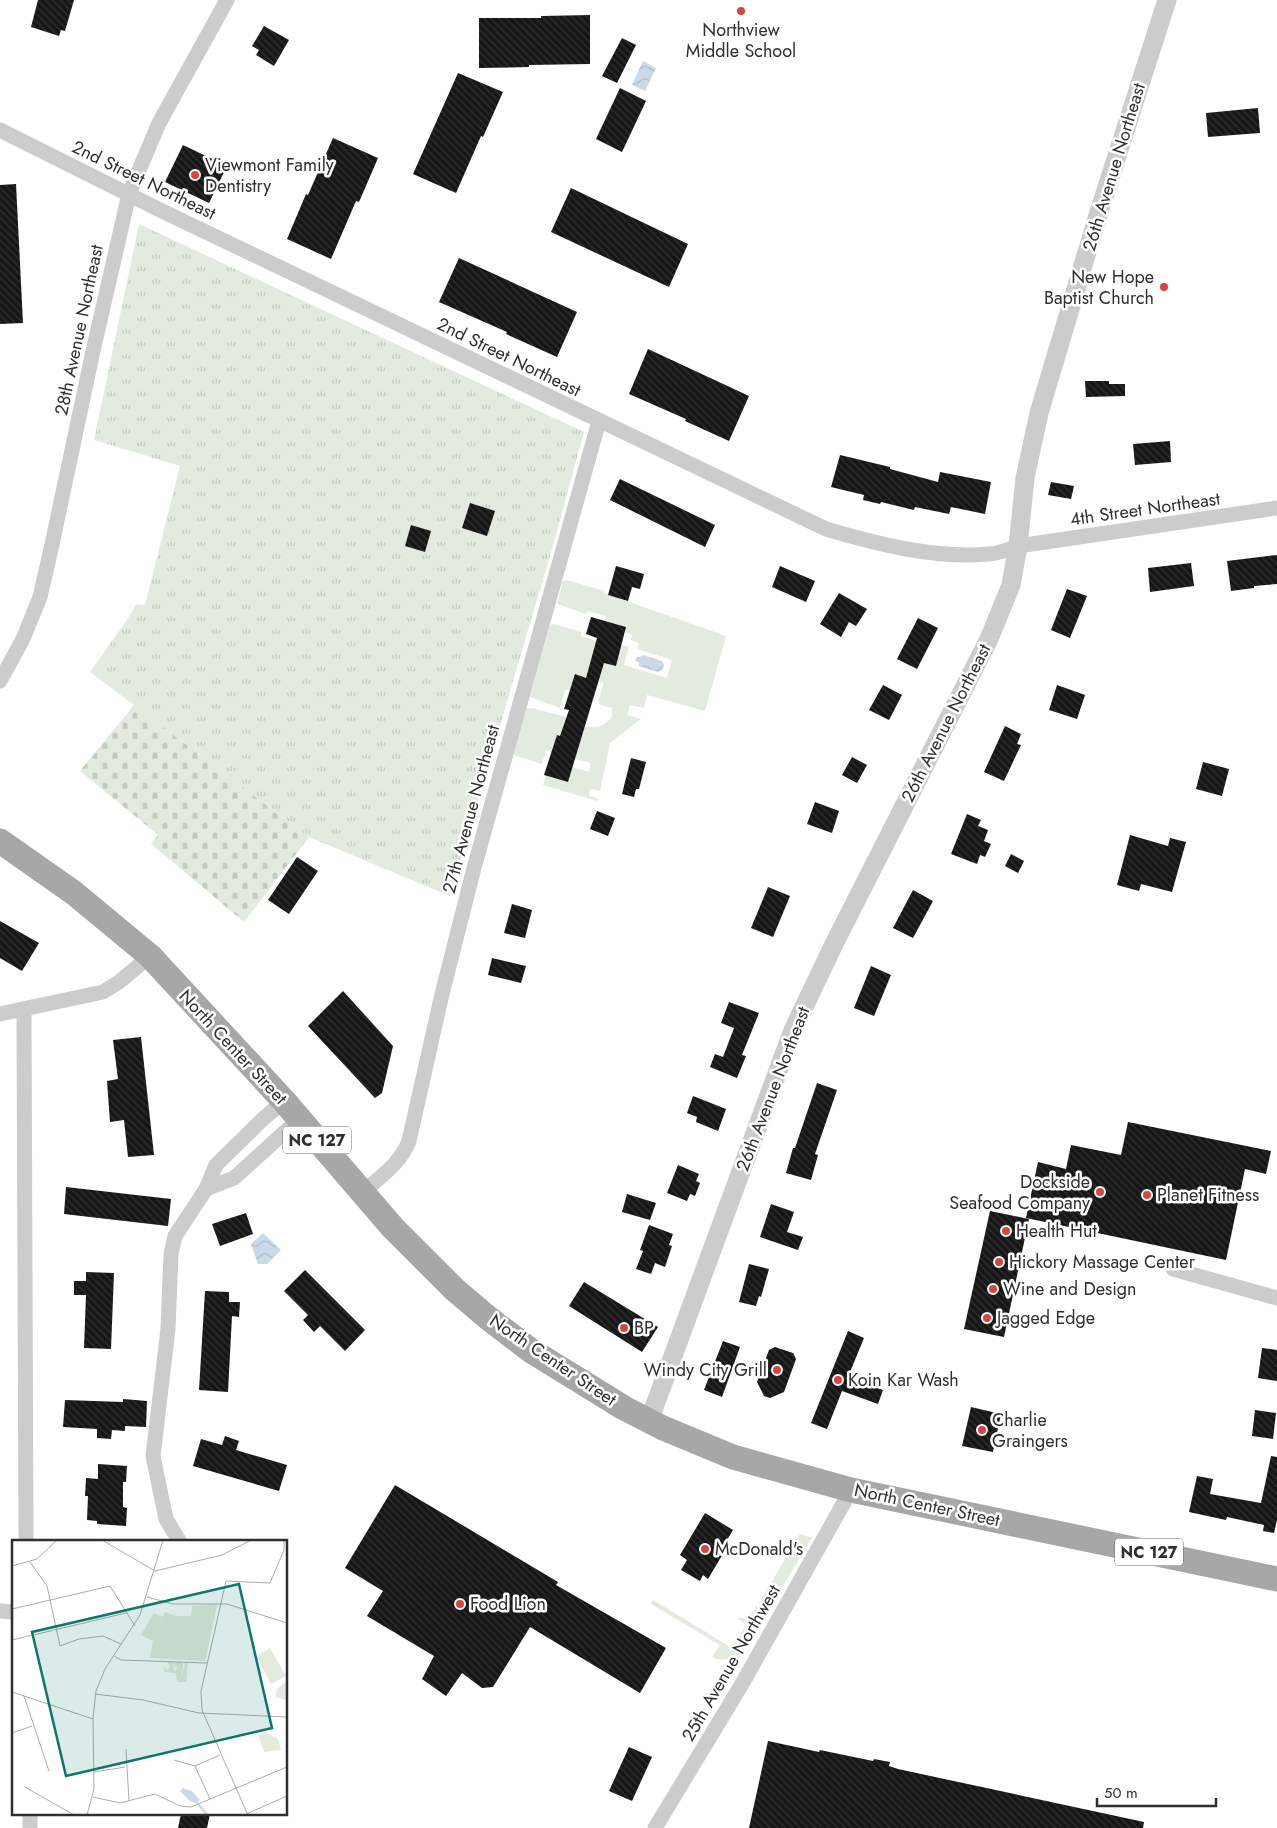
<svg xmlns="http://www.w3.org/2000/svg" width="1277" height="1828" viewBox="0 0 1277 1828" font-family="Jost,sans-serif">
<defs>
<pattern id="cemetery-stones" width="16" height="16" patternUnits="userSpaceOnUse" patternTransform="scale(1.25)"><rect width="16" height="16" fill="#e3ebde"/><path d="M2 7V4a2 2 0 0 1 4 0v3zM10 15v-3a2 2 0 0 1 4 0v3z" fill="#c3cabf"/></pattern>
<pattern id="park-tufts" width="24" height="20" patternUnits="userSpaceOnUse" patternTransform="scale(1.25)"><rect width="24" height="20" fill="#e3ebde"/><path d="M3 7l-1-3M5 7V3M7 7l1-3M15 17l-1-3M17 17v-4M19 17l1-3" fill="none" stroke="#c3cabf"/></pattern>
<pattern id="water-waves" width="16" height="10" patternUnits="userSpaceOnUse" patternTransform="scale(1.25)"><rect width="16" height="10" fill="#cbdae9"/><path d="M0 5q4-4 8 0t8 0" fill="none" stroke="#afbbc8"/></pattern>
<pattern id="building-back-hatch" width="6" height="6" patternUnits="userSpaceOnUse" patternTransform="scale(1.25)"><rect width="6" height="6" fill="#161616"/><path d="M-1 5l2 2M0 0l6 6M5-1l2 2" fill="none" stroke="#303030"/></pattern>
</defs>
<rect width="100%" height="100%" fill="#fff"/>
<!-- grass -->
<g fill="#e3ebde">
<path d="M567,580L605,591L604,593L726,636L705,711L647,695L644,708L630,705L627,715L641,719L610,743L600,791L590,789L589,796L598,798L597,801L543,785L546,776L568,782L572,767L589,772L591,763L575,759L579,743L557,736L552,752L546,750L542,764L516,756L512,753L526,708H532L566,717V720C581,726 600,733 612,717V708L601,705L598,701L604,683L575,675L570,690H565L560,708L530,697L550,625L554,624L581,632V636L597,641L616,666L622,645L629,647L624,665L667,678L672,660L637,649L639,643L631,640L632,635L625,632L626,627L605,621L606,616L587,611L586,614L557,604L563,581Z"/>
<path d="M800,1534L812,1538L742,1653C732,1659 723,1662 712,1657L720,1645L651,1604L653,1600L732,1648L746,1625L737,1618H749L756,1606L761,1610L764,1607L759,1603Z"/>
</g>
<!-- cemetery -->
<path fill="url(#cemetery-stones)" d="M134,705L309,837L244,922L151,844L158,835L80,771Z"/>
<!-- park -->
<path fill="url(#park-tufts)" d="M139,224L584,432L554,542L450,896L309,837L90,672L127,620L136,604L145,605L180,466L94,440Z"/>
<!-- water -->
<g fill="url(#water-waves)">
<path d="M643,61L656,68L645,91L632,85Z"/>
<path d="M643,655L662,661L664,665L662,670L658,672L639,666V663L635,661L637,657H640Z"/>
<path d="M263,1233L281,1250L267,1264H258L251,1244Z"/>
</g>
<!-- building -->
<g fill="url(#building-back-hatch)">
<path d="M38,0H74L65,31L61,30L59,36L31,27Z"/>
<path d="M590,15V64L529,65V67L479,68V18H541V16Z"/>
<path d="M264,26L289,40L274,66L256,55L259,50L252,46Z"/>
<path d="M622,38L636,45L617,83L602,76Z"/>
<path d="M458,73L503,92L483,137L481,136L456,193L413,174Z"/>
<path d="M620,88L646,101L622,152L596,139Z"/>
<path d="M1258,108L1260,133L1208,137L1206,113Z"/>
<path d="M333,138L378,158L359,202L356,201L331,259L287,239L306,194L308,195Z"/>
<path d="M183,145L227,166L209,203L165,182Z"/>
<path d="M16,184L23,323L0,324V185Z"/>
<path d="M571,188L688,244L669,287L551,232Z"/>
<path d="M459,258L577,312L557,357L506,334L507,332L439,302Z"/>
<path d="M648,349L749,396L729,441L685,421L686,419L629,394Z"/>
<path d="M1085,381H1109V384H1125V396L1086,397Z"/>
<path d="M1170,441L1171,462L1135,465L1133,444Z"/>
<path d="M840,455L890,467V469L938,482L940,472L991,482L985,514L951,507L949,514L915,507L914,510L881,502L880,504L863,500L864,495L831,487Z"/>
<path d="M620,479L715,525L705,547L610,500Z"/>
<path d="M1051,482L1074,486L1071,499L1048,495Z"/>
<path d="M470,503L495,511L487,536L462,528Z"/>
<path d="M411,525L431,531L425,552L405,546Z"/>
<path d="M1277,555V584L1254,586V588L1231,591L1227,561Z"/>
<path d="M1191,563L1194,586L1150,592L1148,568Z"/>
<path d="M616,566L644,574L640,589L632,587L628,601L608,595Z"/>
<path d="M780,566L815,581L806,602L772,587Z"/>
<path d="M1067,589L1087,596L1070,638L1051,630Z"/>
<path d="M839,593L867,609L856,626L849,622L841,637L820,624Z"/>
<path d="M591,617L626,627L616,666L604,663L568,782L544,775L557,735L560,736L569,710L564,709L575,674L586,678L597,638L586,634Z"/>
<path d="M918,618L938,628L917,669L897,659Z"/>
<path d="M883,685L902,695L889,720L869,710Z"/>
<path d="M1057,685L1085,695L1077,719L1049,710Z"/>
<path d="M1005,726L1021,734L1017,744L1021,745L1004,781L984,772Z"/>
<path d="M852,757L867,765L857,783L842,775Z"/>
<path d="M631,758L646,762L639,789H636L634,797L622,794Z"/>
<path d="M1203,762L1229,769L1222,796L1196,789Z"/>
<path d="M815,802L839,811L832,833L807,824Z"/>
<path d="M597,811L615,818L608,836L590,829Z"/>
<path d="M967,814L981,820L978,826L988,830L984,841L991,844L985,857L980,855L977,864L951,854Z"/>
<path d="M1130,835L1168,846L1170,838L1186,842L1172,892L1141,884L1139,891L1117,885Z"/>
<path d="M1011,854L1024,861L1018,873L1005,866Z"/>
<path d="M297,857L318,871L289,914L268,900Z"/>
<path d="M768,887L790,896L773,937L751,928Z"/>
<path d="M913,890L933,901L913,938L893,928Z"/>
<path d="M512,904L532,910L525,938L504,933Z"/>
<path d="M0,921L39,943L22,971L0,958Z"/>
<path d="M492,958L526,966L521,983L488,975Z"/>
<path d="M871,966L891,975L874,1016L854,1008Z"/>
<path d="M343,991L393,1046L382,1093L375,1098L308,1026Z"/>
<path d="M729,1002L759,1013L742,1055L746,1056L737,1078L710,1067L715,1054L723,1057L734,1028L721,1023Z"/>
<path d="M141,1037L154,1155L128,1157L124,1120L110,1122L107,1081L118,1079L113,1040Z"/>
<path d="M817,1083L837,1090L815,1154L818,1155L811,1180L786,1173L793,1148H795Z"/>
<path d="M693,1096L726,1109L718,1131L696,1122L697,1117L687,1113Z"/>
<path d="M1128,1122L1271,1151L1266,1174L1245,1169L1226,1260L1026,1218L1038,1162L1066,1169L1071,1145L1121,1155Z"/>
<path d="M678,1165L699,1174L696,1181L700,1183L695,1196L690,1194L687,1201L667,1193Z"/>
<path d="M66,1187L171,1199L168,1226L64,1214Z"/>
<path d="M627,1194L656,1203L650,1220L622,1212Z"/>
<path d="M771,1204L794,1212L787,1232L803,1237L798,1250L760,1237Z"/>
<path d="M990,1211L1029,1219L1004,1337L964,1329Z"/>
<path d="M246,1213L253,1234L220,1246L212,1224Z"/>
<path d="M649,1225L673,1234L669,1245L672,1246L665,1267L655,1263L651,1274L636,1269L643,1251L640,1250Z"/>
<path d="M749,1264L769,1269L761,1297L759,1296L756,1306L739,1302Z"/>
<path d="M305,1270L365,1330L345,1351L320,1326L314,1332L303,1320L308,1315L284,1291Z"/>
<path d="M86,1272L114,1273L111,1349L84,1348L86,1295H74V1281H86Z"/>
<path d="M584,1282L658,1327L642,1352L569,1306Z"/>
<path d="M205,1291L229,1292V1302H240L239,1317L232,1316L228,1392L199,1390Z"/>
<path d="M848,1331L864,1338L848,1377L883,1390L878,1404L842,1391L827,1429L811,1423Z"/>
<path d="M723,1341L740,1347L722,1397L704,1390Z"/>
<path d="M775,1347L793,1353L796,1359L784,1392L770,1398L764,1396L757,1382L769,1350Z"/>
<path d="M1262,1348L1277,1350V1381L1258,1378Z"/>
<path d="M123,1399L147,1401L146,1427L125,1426V1431L112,1430L111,1439L97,1438V1429L63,1427L65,1400L123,1402Z"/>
<path d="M971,1407L1001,1414L993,1452L962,1446Z"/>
<path d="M1255,1410L1276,1413L1273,1439L1252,1436Z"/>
<path d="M225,1436L239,1441L236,1450L287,1465L279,1491L193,1466L201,1439L222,1445Z"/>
<path d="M1271,1456L1277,1457V1520L1274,1533L1263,1531L1264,1525L1227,1517L1226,1520L1189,1512L1197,1476L1213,1479L1210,1494L1261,1503Z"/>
<path d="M98,1464L127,1466L126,1482H123V1507L127,1508L126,1526L97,1524V1521L87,1520L88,1496H85L86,1478L98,1479Z"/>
<path d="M395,1485L558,1582L556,1585L666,1648L640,1693L530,1627L493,1687L482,1688L462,1673L446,1696L422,1679L434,1656L367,1616L383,1591L345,1568Z"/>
<path d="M705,1513L733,1530L727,1540L730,1542L708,1579L703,1575L700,1581L681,1570L687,1560L680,1555Z"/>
<path d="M768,1741L819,1752L820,1750L873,1761L874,1759L890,1762L889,1766L898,1769L1144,1822L1143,1828H749Z"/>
<path d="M629,1747L652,1757L632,1801L609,1791Z"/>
<path d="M181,1814H210L207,1828H178Z"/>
</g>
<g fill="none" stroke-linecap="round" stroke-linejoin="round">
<!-- minor -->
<g stroke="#ccc" stroke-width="15">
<path d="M0,130L160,210L826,529C877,544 935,559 989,554C998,554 1009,549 1018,546L1277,508"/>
<path d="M0,681L23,639L40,597L51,549L93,351L129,194L159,123L227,0"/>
<path d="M24,1009L26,1542"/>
<path d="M0,1014L103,992L119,982L150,956"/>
<path d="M206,1189L234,1178L299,1119"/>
<path d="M362,1193C380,1177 400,1164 409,1141L442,994L474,868L599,421"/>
<path d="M1173,1269L1277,1298"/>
<path d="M180,1542L166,1519L153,1456L168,1329L171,1254L175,1236L206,1189L216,1165L263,1119L284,1101"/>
<path d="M0,1611L14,1612"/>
<path d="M30,1814V1828"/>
<path d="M655,1828L742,1684L851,1490"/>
</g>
<!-- tertiary -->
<path stroke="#ccc" stroke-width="19" d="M649,1421L793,1030L834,944L989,639L1011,585L1018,546L1025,478L1039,413L1099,212L1167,0"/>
<!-- primary -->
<path stroke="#a7a7a7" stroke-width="25" d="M0,841L74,893L150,956L284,1101L393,1228L454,1289L487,1317L530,1350L624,1408L663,1428L733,1457L851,1490L1277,1579"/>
</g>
<!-- markers -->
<g fill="#d8453f" stroke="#fff" stroke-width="2">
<circle cx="741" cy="11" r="5"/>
<circle cx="195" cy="175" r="5"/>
<circle cx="1164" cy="287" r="5"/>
<circle cx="1100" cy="1192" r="5"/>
<circle cx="1147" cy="1195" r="5"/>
<circle cx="1006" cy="1231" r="5"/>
<circle cx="999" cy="1262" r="5"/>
<circle cx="993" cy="1289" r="5"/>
<circle cx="987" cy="1318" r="5"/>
<circle cx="624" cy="1328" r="5"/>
<circle cx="777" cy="1370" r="5"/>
<circle cx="838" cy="1380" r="5"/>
<circle cx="982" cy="1430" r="5"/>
<circle cx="705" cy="1549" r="5"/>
<circle cx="460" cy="1604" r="5"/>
</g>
<g text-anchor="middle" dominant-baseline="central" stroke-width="5" stroke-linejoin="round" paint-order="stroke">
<!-- shield labels -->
<g fill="#fff" stroke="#6d6d6d" stroke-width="1">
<rect x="283" y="1126.5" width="68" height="27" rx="4"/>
<rect x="1115" y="1538.5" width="68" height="27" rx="4"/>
</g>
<g font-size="16" font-weight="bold" fill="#2f2f2f">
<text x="317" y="1140">NC 127</text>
<text x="1149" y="1552">NC 127</text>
</g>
<!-- poi labels -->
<g font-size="18" fill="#2f2f2f" stroke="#fff" text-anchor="start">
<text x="741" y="30" text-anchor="middle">Northview<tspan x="741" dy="21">Middle School</tspan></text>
<text x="205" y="165">Viewmont Family<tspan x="205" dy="21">Dentistry</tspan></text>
<text x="1154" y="277" text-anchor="end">New Hope<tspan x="1154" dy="21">Baptist Church</tspan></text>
<text x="1090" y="1182" text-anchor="end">Dockside<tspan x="1090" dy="21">Seafood Company</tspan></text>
<text x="1157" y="1195">Planet Fitness</text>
<text x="1016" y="1231">Health Hut</text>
<text x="1009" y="1262">Hickory Massage Center</text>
<text x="1003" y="1289">Wine and Design</text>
<text x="997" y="1318">Jagged Edge</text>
<text x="634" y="1328">BP</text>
<text x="767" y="1370" text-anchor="end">Windy City Grill</text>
<text x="848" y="1380">Koin Kar Wash</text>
<text x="992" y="1420">Charlie<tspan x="992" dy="21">Graingers</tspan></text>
<text x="715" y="1549">McDonald's</text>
<text x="470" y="1604">Food Lion</text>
</g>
<!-- street labels -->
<g font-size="18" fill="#2f2f2f" stroke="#fff">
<text transform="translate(1114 167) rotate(-73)">26th Avenue Northeast</text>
<text transform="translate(144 180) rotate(26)">2nd Street Northeast</text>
<text transform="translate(79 330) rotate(-78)">28th Avenue Northeast</text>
<text transform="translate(509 357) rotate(26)">2nd Street Northeast</text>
<text transform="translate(1145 509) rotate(-8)">4th Street Northeast</text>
<text transform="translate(946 723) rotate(-63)">26th Avenue Northeast</text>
<text transform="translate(471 809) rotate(-75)">27th Avenue Northeast</text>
<text transform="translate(233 1047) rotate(47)">North Center Street</text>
<text transform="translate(773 1089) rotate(-69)">26th Avenue Northeast</text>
<text transform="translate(553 1360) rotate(34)">North Center Street</text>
<text transform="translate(927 1505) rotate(12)">North Center Street</text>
<text transform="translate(731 1663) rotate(-60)">25th Avenue Northwest</text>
</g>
</g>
<!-- overview -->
<g transform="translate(12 1540)">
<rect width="275" height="275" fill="#fff"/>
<path d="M258,108L274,136L259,144L244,116ZM155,121L161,122L162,132L166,127L162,126V122H171L170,137L173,123H176L174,142H165L164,133L152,132V126L155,130L158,128ZM275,141V160L263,157L265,149ZM253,192L266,199L269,210L252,212L246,195Z" fill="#e3ebde"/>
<path d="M142,73L151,77L141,101L129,95Z" fill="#e3ebde"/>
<path d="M205,65L193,121L138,118L141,101L153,72L163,76H179L180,66Z" fill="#e3ebde"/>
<path d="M171,248L180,251L188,260L183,263L178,261L168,251Z" fill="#cbdae9"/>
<path fill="none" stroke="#cbdae9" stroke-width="2.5" d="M184,261L195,275"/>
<path fill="none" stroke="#acacac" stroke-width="1" d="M90,0L143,31M18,22L35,46L48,106L67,99L91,96L109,104M0,26L25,19L45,0M143,31L210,15L239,0M135,57L161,64H215L275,83M0,69L98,46L123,86M0,100L114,73M102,116L109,120L195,123M0,152L81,179M83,154L131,160L187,173L275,177M12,156L37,231M0,193L20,186M114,209L117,261M162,220L183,226L208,215M183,226L198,259M82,232L113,227M13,247L62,275M81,257L108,263L143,254L168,266L179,267L275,227M235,273L190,170L189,151L214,41L258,43L272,10V0M75,275L82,249L81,179L84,151L93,129L128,75L151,0M232,275L275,256"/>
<path fill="#0f766e" fill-opacity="0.15" stroke="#0f766e" stroke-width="2.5" d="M227,44L260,188L54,236L20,92Z"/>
<rect width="275" height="275" fill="none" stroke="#2f2f2f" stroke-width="2.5"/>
</g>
<!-- scale -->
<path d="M1097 1798v8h119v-8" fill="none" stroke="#2f2f2f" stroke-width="2.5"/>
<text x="1104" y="1798" font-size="15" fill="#2f2f2f" stroke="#ffffff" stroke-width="4" paint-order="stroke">50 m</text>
</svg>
